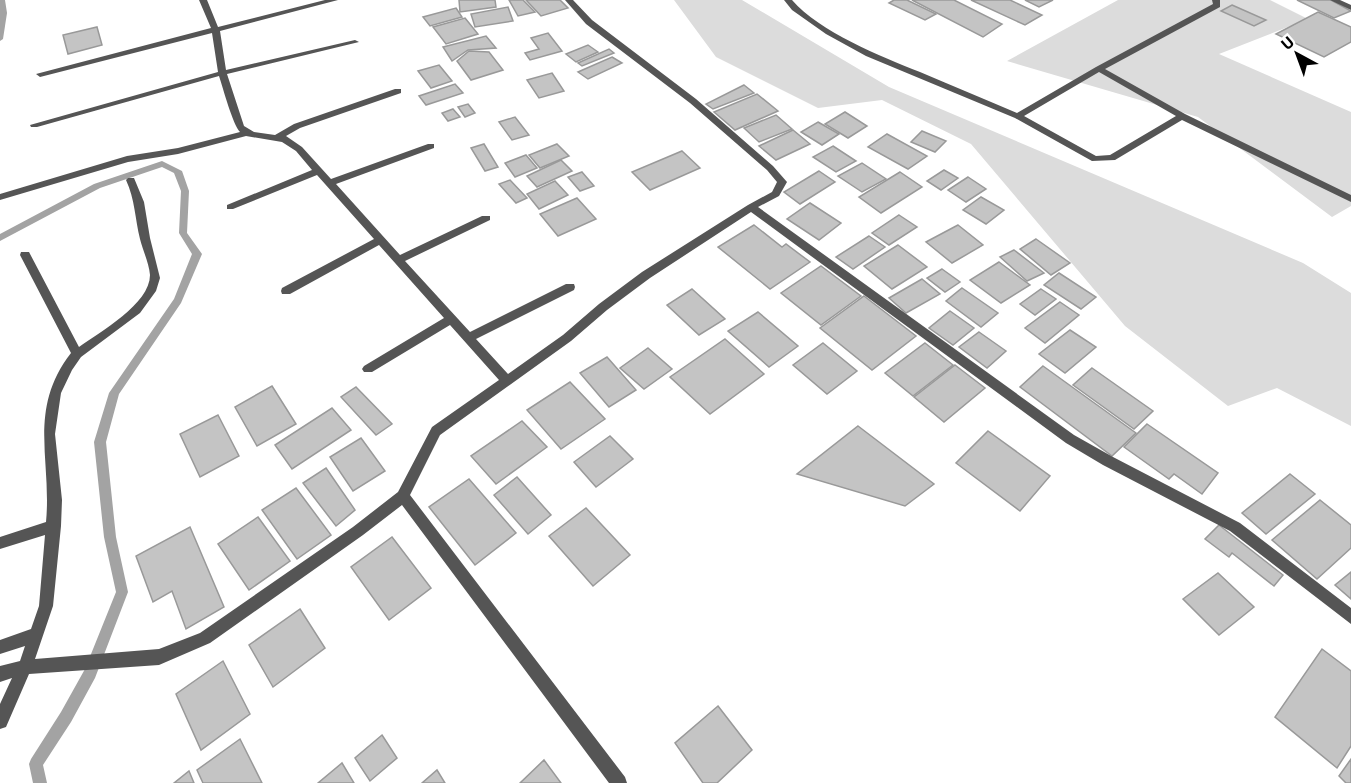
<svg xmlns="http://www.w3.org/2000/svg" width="1351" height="783" viewBox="0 0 1351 783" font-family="'Exo 2',sans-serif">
<rect width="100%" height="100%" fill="#fff"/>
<!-- green -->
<g fill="#dcdcdc">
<path d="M674,0H742L889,87L1303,263L1351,293V426L1277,388L1228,406L1125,326L971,144L882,100L818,108L716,57Z"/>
<path d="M1118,0H1270L1308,19L1219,54L1351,112V206L1332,217L1198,117L1007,61Z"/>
</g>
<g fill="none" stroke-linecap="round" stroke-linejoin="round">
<!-- stream -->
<g fill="#a3a3a3" fill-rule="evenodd">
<path d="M0,0H5L7,13L3,39L0,41Z"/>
<path d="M162,161L182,171L189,191L187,233L202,254L181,303L119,394L106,442L116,537L128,592L95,678L71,722L43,765L47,783H33L29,764L31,759L61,712L85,669L116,592L104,537L94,442L109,393L174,299L192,254L179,233L181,191L174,173L162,167L100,188L0,241V234L94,184Z"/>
</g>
</g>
<!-- building -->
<g fill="#c4c4c4" stroke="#999" stroke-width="1.5">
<path d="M459,0H495L496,7L460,12Z"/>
<path d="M509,0H523L535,12L518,16Z"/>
<path d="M526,0H560L568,8L541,16Z"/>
<path d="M894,0H907L936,14L925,20L889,3Z"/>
<path d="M912,0H954L1002,24L983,37Z"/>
<path d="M971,0H1010L1042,15L1025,25Z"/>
<path d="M1025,0H1053L1039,7Z"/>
<path d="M1297,0H1331L1351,11L1334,18Z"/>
<path d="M1232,5L1266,20L1254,26L1221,11Z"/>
<path d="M508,7L513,21L475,27L471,14Z"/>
<path d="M456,8L462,17L430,26L423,17Z"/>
<path d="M1318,12L1351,27V42L1324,57L1276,34Z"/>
<path d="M465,18L478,34L446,44L433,27Z"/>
<path d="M97,27L102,45L68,54L63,35Z"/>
<path d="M548,33L562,51L530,60L525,53L539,49L531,38Z"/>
<path d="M486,36L496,48L468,50L452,61L443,47Z"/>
<path d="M588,45L598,52L576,62L566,54Z"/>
<path d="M609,49L614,53L582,66L578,63Z"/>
<path d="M469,51L489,52L503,70L471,80L457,61Z"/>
<path d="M612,57L622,63L588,79L578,72Z"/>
<path d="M439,65L452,81L431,88L418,71Z"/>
<path d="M552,73L564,91L539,98L527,80Z"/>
<path d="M455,84L463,93L426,105L419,96Z"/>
<path d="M744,85L754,93L713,109L706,104Z"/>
<path d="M757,94L778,111L735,130L714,112Z"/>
<path d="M468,104L475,113L465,117L458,107Z"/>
<path d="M453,109L460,117L448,121L442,113Z"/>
<path d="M845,112L867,126L848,138L825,124Z"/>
<path d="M776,115L792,129L759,142L744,128Z"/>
<path d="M515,117L529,135L512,140L499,122Z"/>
<path d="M818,122L839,134L822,145L801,132Z"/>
<path d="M793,130L810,144L776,160L759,146Z"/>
<path d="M922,131L946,141L935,152L911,142Z"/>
<path d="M887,134L927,156L908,169L868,147Z"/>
<path d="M484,144L498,167L485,171L471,148Z"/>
<path d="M557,144L569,156L540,168L529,155Z"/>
<path d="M833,146L856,161L836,172L813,157Z"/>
<path d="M682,151L700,168L650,190L632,172Z"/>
<path d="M526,155L537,168L515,177L505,163Z"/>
<path d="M561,160L572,171L537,187L527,176Z"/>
<path d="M862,163L886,179L862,192L838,176Z"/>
<path d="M944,170L958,178L941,190L927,181Z"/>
<path d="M819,171L835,182L800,204L784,192Z"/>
<path d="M582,172L594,186L580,191L568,177Z"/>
<path d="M900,172L922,187L881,213L859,197Z"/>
<path d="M968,177L986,189L966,202L948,190Z"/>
<path d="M510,180L527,198L516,203L499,184Z"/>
<path d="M555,181L568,195L539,209L527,194Z"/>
<path d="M981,197L1004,210L986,224L963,210Z"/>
<path d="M577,198L596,219L558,236L540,214Z"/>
<path d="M810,203L841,223L819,240L787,219Z"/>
<path d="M899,215L917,227L889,245L872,233Z"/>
<path d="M754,225L782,247L786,244L810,262L770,289L718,247Z"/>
<path d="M958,225L983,245L952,263L926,242Z"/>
<path d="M869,236L885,247L853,269L836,257Z"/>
<path d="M1036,239L1070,263L1051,275L1020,249Z"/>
<path d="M898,245L927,267L892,289L864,266Z"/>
<path d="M1014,250L1044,273L1027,281L1000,257Z"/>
<path d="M999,262L1030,285L1001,303L970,280Z"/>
<path d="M821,266L861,296L821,325L781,293Z"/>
<path d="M942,269L960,282L945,292L927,278Z"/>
<path d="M1059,273L1096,297L1081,309L1044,285Z"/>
<path d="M922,279L940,294L906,313L889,298Z"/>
<path d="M962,288L998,313L981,327L946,301Z"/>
<path d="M692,289L725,319L699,335L667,305Z"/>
<path d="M1041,289L1056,299L1035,315L1020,304Z"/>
<path d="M864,296L916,336L872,370L820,328Z"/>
<path d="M1060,302L1079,315L1045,343L1025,328Z"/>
<path d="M950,311L974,328L953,345L929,328Z"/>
<path d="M758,312L798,346L769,367L728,331Z"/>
<path d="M1070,330L1096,347L1065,373L1039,354Z"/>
<path d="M979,332L1006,351L987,368L959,347Z"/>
<path d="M725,339L764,374L710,414L670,377Z"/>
<path d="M823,343L857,371L827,394L793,365Z"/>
<path d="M925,343L953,365L913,396L885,373Z"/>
<path d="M648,348L672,369L644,389L620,368Z"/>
<path d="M607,357L636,390L609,407L580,373Z"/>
<path d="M955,365L985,388L944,422L914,397Z"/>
<path d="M1043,366L1136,433L1112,456L1020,387Z"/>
<path d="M1092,368L1153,411L1134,429L1073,385Z"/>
<path d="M570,382L605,419L561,449L527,410Z"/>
<path d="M272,386L296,424L257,446L235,407Z"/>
<path d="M356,387L392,424L376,435L341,397Z"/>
<path d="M332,408L351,430L292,469L275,445Z"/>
<path d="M218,415L239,456L200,477L180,434Z"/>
<path d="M522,421L547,447L496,484L471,456Z"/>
<path d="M1147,424L1218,473L1202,494L1174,474L1169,479L1124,447Z"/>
<path d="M858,426L934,484L905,506L797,474Z"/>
<path d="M988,431L1050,476L1020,511L956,463Z"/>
<path d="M610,436L633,459L596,487L574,462Z"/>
<path d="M361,438L385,471L353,491L330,457Z"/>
<path d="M326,468L355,510L336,526L303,483Z"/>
<path d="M1290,474L1315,494L1266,534L1242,513Z"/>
<path d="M517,477L551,515L528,534L494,495Z"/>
<path d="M469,479L516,533L475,565L429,507Z"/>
<path d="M296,488L331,535L297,559L262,510Z"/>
<path d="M1320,500L1351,525V548L1317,579L1272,540Z"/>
<path d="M586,508L630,555L593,586L549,536Z"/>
<path d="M258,517L290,561L249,590L218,544Z"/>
<path d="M1219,525L1283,575L1274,586L1232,553L1229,557L1205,539Z"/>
<path d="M190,527L224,607L186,629L172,591L153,602L136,556Z"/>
<path d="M392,537L431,588L389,620L351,567Z"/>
<path d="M1351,572V599L1335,585Z"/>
<path d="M1218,573L1254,607L1219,635L1183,599Z"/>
<path d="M300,609L325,648L273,687L249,645Z"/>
<path d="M1322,649L1351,671V746L1337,768L1275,717Z"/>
<path d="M223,661L250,714L201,750L176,694Z"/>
<path d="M718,706L752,750L717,783H703L675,743Z"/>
<path d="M382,735L397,758L370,781L355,758Z"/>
<path d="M240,739L262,783H203L197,770Z"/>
<path d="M1351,759V783H1346L1339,776Z"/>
<path d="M544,760L561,783H520Z"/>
<path d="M342,763L354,783H318Z"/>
<path d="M437,770L445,783H422Z"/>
<path d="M189,771L194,783H174Z"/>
</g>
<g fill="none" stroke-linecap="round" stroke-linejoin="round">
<!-- street -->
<g fill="#555" fill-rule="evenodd">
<path d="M199,0H207L218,27L325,0H338L220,31L226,70L355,40L359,42L227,74L244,126L254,132L275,135L294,124L395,89H401V93L300,128L286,136L302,147L331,179L428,144H434V148L336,184L400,255L482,216H490V220L405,261L470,332L566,284H574L575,287L574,290L476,339L508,374L563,335L599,304L642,272L748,205L772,192L777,182L767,170L690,103L586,24L565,0H573L592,20L696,99L773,166L787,182L779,196L758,207L1074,435L1113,457L1240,523L1351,608V624L1230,531L1103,465L1066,443L751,212L650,278L607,310L571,341L440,435L410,495L625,777L627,783H609L402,505L363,535L210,643L159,665L29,674L6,727L0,729V704L12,678L0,682V666L20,661L25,646L0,654V640L31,629L39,606L45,535L0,549V537L46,522C52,460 27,410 71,353L20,255L21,252H29L79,347C100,332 150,304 150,275C149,263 143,251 140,239C135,219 135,199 126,180L128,178H134L144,202L150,238L160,278L156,291L140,313L81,357L72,370L61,393L55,434L62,500L61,526L53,606L35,659L159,649L200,633L353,527L398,492L432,427L499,380L450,325L372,372H364L362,369L364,366L444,318L379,245L290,294H282L281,291L282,288L374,239L317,175L233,209H227V205L312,170L296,151L282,142L246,136L178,154L128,162L0,200V194L127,156L178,148L240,132C233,125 223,88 219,76L37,127H31L30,125L218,72L212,33L40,77L36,74L211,28Z"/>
<path d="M784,0H792C820,32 880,56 920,72C952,86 985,99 1017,113L1096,67L1213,4L1212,0H1220V7L1105,69L1185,114L1351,195V202L1182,120L1115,160L1092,161L1015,118L866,56L826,34L792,10ZM1099,72L1176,116L1110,155L1096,156L1024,116Z"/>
<path d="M1330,0H1340L1351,5V10Z"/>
</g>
</g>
<!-- north arrow -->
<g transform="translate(1297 54) rotate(319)" stroke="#ffffff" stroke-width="4.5" paint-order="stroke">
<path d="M0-4.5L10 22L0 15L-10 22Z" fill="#000000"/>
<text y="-9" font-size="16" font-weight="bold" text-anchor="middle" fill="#000000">U</text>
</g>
</svg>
